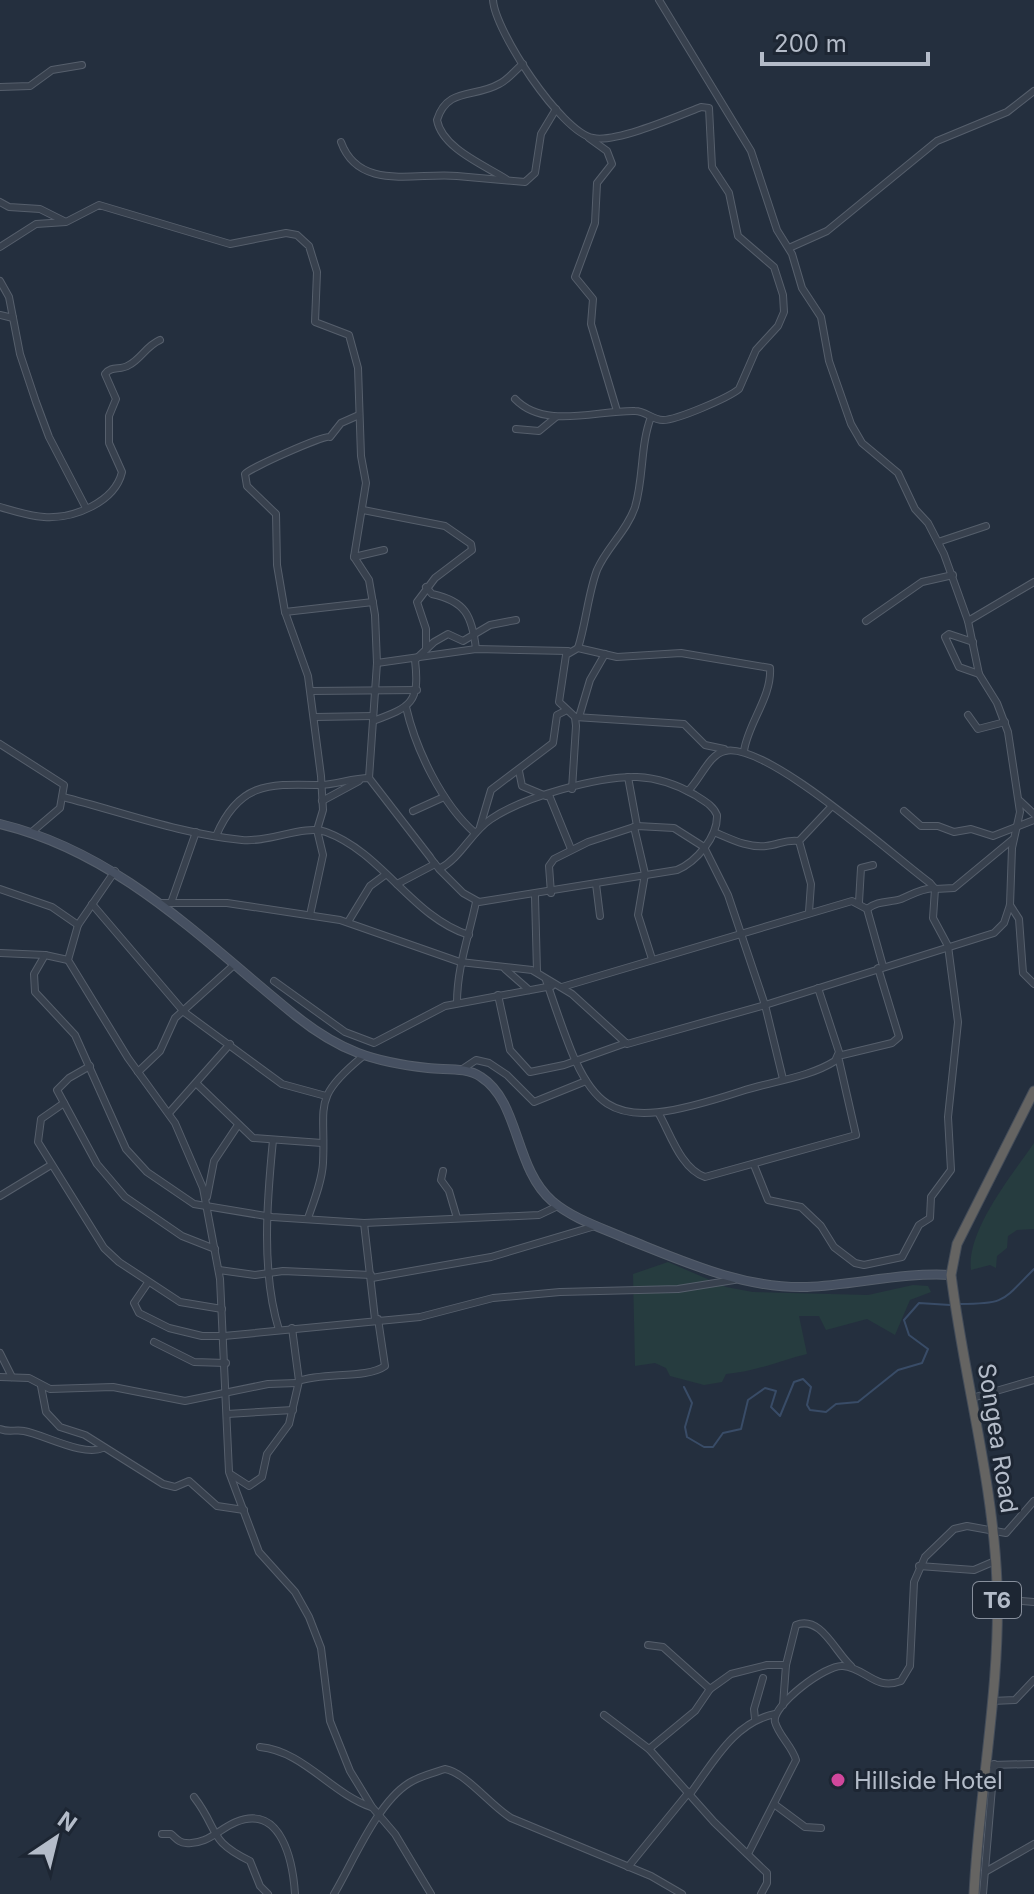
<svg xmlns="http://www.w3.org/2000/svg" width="1034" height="1894" viewBox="0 0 1034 1894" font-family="Inter,sans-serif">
<rect width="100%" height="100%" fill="#242f3e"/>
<!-- green -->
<g fill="#263c3f">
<path d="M1034,1143V1229L1017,1230L1008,1236L1007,1248L997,1256L996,1268L990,1265L971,1270C966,1231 1012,1175 1034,1143Z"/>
<path d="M668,1262L726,1287L753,1292L868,1295L913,1285L928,1286L931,1292L910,1300L895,1335L867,1319L826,1330L819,1316H799L807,1354C779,1361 754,1372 726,1374L722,1382L704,1385L670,1376L666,1368L655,1363L635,1366L633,1274Z"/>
</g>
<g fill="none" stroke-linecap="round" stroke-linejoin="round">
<!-- stream -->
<g stroke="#394c67" stroke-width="2">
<path d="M960,1304C1006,1304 1002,1301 1034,1269"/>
<path d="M684,1387L692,1403L685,1427L687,1437L704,1447H713L723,1433L741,1429L748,1400L765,1388L776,1391L771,1407L780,1416L794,1382L803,1379L811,1387L807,1405L810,1410L826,1412L836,1404L858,1402L898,1370L922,1363L928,1349L909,1335L904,1320L919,1303L950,1305"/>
</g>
<defs>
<g id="minor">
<path d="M493,0C495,31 561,132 593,138C616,143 678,116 701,107L709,108L712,167L729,193L738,236L774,267L783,295L784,312L778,326L756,350L739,389C728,398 677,420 663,420C652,420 646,411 635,411C596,410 545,430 515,399"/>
<path d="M0,87L30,86L52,70L82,65"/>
<path d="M589,138L607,151L612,164L597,183L595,223L575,277L593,299L591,324L617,411"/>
<path d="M341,142C359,192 417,172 457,176C479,178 502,180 525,182L535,173L541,134L556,109"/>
<path d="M506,179C484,165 442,148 437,120C447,87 475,98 499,84C508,80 515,70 523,64"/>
<path d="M0,202L9,207L40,209L64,221"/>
<path d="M0,247L36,224L66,222L99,205L230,244L286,233L297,235L309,246L317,272L315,322L349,335L358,368L361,456L366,483L354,557L369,580L375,615L377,663L369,778"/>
<path d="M789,248L827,231L937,141L1007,112L1034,91"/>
<path d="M0,281L9,297L20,354L36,402L49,437L86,508"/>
<path d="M0,315L13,318"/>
<path d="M516,429L539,431L556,417"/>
<path d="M0,507C14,511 29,516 44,517C74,519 115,502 122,472L109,443V416L116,399L105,374C112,365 120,371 129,365C141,359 146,346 160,340"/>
<path d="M363,510L445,526L471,544L472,550L435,578L417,602L426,629V649"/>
<path d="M938,542L986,526"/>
<path d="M354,557L384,550"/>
<path d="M426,587L432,594C465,601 472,615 476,649"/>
<path d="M285,612L373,602"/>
<path d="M866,621L922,582L953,575"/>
<path d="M968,621L1034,582"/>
<path d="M973,642L949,634L945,637L959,667L979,674"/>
<path d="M578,648C586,623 588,594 597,570C607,547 627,531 635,507C644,477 640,446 651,417"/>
<path d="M377,663L476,649L568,651"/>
<path d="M311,691L417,690"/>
<path d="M406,707C416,750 442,804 475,833"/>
<path d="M968,715L978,729L1005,722"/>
<path d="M315,717L373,716"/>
<path d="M575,717L684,724L705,745L724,749"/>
<path d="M579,717L590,680L605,654"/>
<path d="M373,721C411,707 420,703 415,660L434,642L448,634L463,641L490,625L516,620"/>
<path d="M0,744L64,785L60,808L33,831"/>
<path d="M519,771L522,786L546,796"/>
<path d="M628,777L637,826"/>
<path d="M572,789L576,726L575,717L559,702L566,655L578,648L617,657L681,653L770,668C772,697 748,723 744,751"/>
<path d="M688,791C700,780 709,754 725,751C766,741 893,856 930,883L935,889L933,918L948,946L958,1022L948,1117L951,1170L931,1197L930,1218L919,1225L902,1257L864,1265L855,1263L834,1247L821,1226L801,1207L768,1200L754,1165"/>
<path d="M549,795L571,849"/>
<path d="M63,797C122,812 181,834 242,840C267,843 306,824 326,832C383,853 412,917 469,935"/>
<path d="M322,801L359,781"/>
<path d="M1020,801L1034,814"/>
<path d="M413,811L444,797"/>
<path d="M904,811L921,826H938L954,832L971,829L993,836L1034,820"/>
<path d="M480,827L491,790L553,743L557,715L565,711"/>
<path d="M634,827L645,874L638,915L652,959"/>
<path d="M714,832C731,839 747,848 766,846C779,845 785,839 799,841"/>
<path d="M216,836C239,782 269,784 319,785C335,785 352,778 369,778L430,857C433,862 437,866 441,871L463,893L479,902L677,870C696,862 718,837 717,815C713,805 704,801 695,795C678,785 658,778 637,777C599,776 523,797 491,819C471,832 461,858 439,869"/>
<path d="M115,871L78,925L68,960L128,1058L175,1123L203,1188L220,1279L229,1472L259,1552L295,1592L309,1617L321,1648L330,1721L350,1771L372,1807L395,1834L431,1894"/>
<path d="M397,884L435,864"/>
<path d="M596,884L600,916"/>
<path d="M0,889L52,907L78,925"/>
<path d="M935,889L954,888L1012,840"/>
<path d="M551,893L549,866L554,859L588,842L637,826L674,828L704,847L728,895L765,1005L783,1079"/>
<path d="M535,896L537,972"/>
<path d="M859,902L861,868L873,865"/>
<path d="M161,903H227L340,920L460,962L532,970L572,994L627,1044L765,1005L994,933L1004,923L1010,905L1012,848L1020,812L1008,732L997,703L979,674L968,621L944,554L928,523L915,509L898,473L862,443L851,424L829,361L821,317L802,288L792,254L777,230L751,151L659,0"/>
<path d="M171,903L196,832"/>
<path d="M92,904L184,1012L282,1084L326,1096"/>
<path d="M1010,905L1019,919L1023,973L1034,984"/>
<path d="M867,909C879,900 889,903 901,899C913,894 920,889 934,888"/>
<path d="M809,912L811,884L799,841L831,807"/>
<path d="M310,915L323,855L317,830L323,810L321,776L308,676L285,612L277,565L276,514L247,486L245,474C248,469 323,435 330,437L341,423L359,415"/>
<path d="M348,922L370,886L385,875"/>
<path d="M0,953L45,955"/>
<path d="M68,960L45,955L34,974L35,992L75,1035L126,1149L147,1172L194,1204L272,1217L364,1223L539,1215L558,1206"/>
<path d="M505,969L529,990"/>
<path d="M546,980C591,1114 598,1138 742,1091C772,1081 808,1078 835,1061L839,1052L818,988"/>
<path d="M274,981L345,1032L374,1043L445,1006L552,986"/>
<path d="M562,987L852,901L867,909L883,966"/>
<path d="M498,995L510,1050L530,1072L564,1065L623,1044"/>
<path d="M457,1003C457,967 469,936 476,902"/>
<path d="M90,1066L69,1078L57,1090L97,1164L125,1197L182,1236L215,1249"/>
<path d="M461,1070L476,1060L489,1063L507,1075L534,1102L586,1081"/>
<path d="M138,1072L160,1051L175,1018L234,965"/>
<path d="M197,1084L253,1138L322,1143"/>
<path d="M64,1103L41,1119L38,1142L104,1248L119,1262L180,1302L222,1309"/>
<path d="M169,1113L230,1044"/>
<path d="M659,1114C670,1133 681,1169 705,1177L856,1135L838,1056L892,1043L899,1037L878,968"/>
<path d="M273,1140C267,1200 261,1272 279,1330"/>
<path d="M443,1171L441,1180L449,1191L457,1218"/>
<path d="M0,1196L51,1165"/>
<path d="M207,1197L214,1161L238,1125"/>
<path d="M308,1218C314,1201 322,1181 323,1163C326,1105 311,1099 362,1057"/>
<path d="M364,1223L375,1319"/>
<path d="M219,1270L255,1275L283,1271L371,1275"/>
<path d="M372,1278L491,1257L595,1226"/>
<path d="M147,1284L134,1303L139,1313L169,1328L202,1336H224L420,1317L493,1298L560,1292L678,1289L734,1280"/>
<path d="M292,1328L299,1381"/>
<path d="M154,1342L194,1362L226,1363"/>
<path d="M0,1353L12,1377"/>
<path d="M0,1377L29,1378L50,1389L113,1387L185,1401L268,1384L297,1383"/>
<path d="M41,1386L46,1412L60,1427L85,1435L163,1484L175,1487L189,1481L217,1506L244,1510"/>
<path d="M972,1398L1034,1380"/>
<path d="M227,1414L293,1410"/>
<path d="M0,1429C10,1433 15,1429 24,1431C45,1435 84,1457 103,1448"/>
<path d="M232,1475L249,1486L262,1477L267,1454L289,1424L299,1381C323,1372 367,1379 385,1366L378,1319"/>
<path d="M919,1566L974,1570L995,1561"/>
<path d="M997,1599L1034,1602"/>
<path d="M648,1645L663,1647L710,1689"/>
<path d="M992,1701L1015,1700L1034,1680"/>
<path d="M783,1705L786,1665L796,1625C821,1615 835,1652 851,1666"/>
<path d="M604,1715L649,1749L714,1822L767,1873V1883L761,1894"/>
<path d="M755,1719L754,1709L763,1678"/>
<path d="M260,1747C303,1751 331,1793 371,1807"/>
<path d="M649,1749L695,1711L710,1689L731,1674L767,1665H786"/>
<path d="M991,1765L1034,1764"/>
<path d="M690,1794C713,1763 734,1722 775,1714"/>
<path d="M194,1797C220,1831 207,1840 250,1861L260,1886L268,1894"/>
<path d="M774,1804L805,1827L821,1828"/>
<path d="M162,1834H171C176,1838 179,1843 186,1843C207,1845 219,1829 236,1822C282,1803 293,1863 295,1894"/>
<path d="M749,1852L796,1760C792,1746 779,1736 775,1722C771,1706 826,1664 843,1666C866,1668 875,1691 901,1681L910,1666L914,1582L925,1557L954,1529L967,1526L1006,1533L1034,1501"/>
<path d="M628,1867L689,1792"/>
<path d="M985,1872L1034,1844"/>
<path d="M334,1894C353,1862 377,1803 409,1783C420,1776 433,1773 445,1769C465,1772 491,1806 511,1818L651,1876L682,1894"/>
<path d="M983,1894L994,1764"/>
</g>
<path id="secondary" d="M0,824C120,853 203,941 296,1016C340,1051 373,1062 428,1068C445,1070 467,1067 481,1077C520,1102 514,1168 552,1201C573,1219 602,1228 627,1239C685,1262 744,1289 807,1287C855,1285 903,1272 951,1275"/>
<path id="trunk" d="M974,1894C979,1790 1001,1687 997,1583C993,1480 964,1378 951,1275L957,1244L1034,1091"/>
</defs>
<!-- minor casing -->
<use href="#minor" stroke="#565f6c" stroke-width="8"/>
<!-- secondary casing -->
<use href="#secondary" stroke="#565f6c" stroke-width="10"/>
<!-- trunk casing -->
<use href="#trunk" stroke="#434c59" stroke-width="11"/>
<!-- minor -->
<use href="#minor" stroke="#38414e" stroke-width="6"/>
<!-- secondary -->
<use href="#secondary" stroke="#465061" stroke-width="8"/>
<!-- trunk -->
<use href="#trunk" stroke="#656462" stroke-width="9"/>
</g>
<!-- markers -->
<circle fill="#d1479c" stroke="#1d2633" stroke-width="3" cx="838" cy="1780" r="8"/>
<g text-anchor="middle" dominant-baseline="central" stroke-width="6" stroke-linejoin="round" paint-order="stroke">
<!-- shield labels -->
<rect fill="#1d2633" stroke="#878f9c" stroke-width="2" x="973" y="1582" width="48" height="36" rx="6"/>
<g font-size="22" font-weight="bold" fill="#b4bcc9">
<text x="997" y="1600">T6</text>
</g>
<!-- street labels -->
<g font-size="24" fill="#b4bcc9" stroke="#1d2633">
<text transform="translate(998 1438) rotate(81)">Songea Road</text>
</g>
<!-- poi labels -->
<g font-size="24" fill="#b4bcc9" stroke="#1d2633" text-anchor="start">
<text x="854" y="1780">Hillside Hotel</text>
</g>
</g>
<!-- north arrow -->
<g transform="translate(56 1838) rotate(35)" stroke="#1d2633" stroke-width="6" paint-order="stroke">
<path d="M0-6L14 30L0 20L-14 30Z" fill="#b4bcc9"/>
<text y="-12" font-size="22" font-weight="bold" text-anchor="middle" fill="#b4bcc9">N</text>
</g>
<!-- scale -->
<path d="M762 52v12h166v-12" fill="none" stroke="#b4bcc9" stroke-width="4"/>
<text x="774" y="52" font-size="24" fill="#b4bcc9" stroke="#1d2633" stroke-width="6" paint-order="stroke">200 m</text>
</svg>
